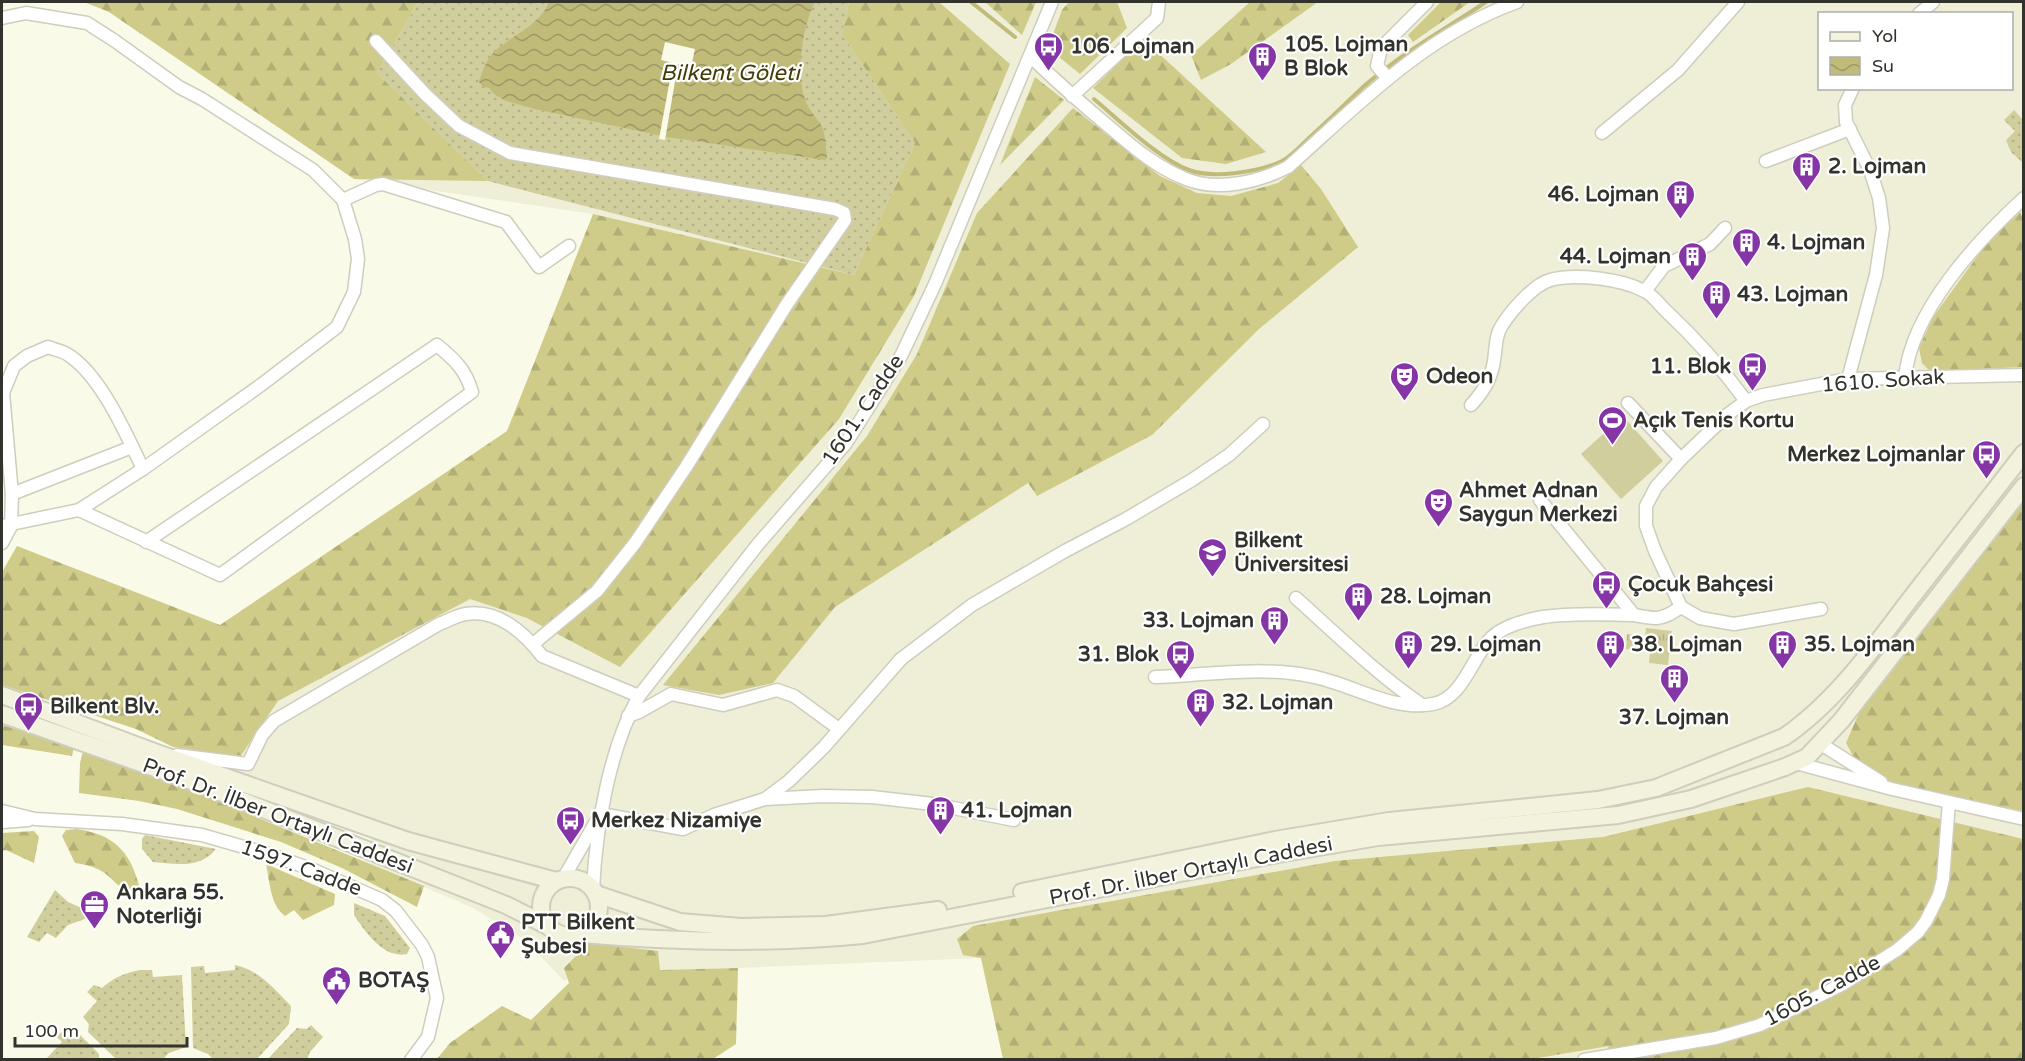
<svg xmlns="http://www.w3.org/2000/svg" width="2025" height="1061" viewBox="0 0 2025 1061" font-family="'Varela Round',sans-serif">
<defs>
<pattern id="grass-dots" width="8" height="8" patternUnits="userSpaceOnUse" patternTransform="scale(1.5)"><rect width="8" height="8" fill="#d1ce9d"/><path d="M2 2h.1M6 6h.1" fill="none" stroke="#b4b188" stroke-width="1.8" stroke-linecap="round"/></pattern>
<pattern id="forest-firs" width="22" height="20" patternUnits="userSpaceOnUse" patternTransform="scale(1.5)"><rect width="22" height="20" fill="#cfcb88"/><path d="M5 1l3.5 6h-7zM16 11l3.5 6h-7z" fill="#b2af76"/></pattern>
<pattern id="park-tufts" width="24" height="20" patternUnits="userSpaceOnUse" patternTransform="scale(1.5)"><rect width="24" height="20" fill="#d1ce9d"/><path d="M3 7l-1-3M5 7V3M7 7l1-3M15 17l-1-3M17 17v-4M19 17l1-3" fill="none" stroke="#b4b188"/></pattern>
<pattern id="water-waves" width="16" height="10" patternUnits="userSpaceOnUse" patternTransform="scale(1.5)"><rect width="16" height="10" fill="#c0bb79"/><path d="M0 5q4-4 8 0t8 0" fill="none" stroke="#9d9964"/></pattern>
</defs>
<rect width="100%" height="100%" fill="#fafae9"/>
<!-- built -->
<path fill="#efeed7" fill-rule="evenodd" d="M112,2H2023V1059H1003L981,958L738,968L581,972L564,981L525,940L473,908L364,861L376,822L230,770L278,701L527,453L593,214L354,179L109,12ZM1820,14H2012V88H1820Z"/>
<!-- grass -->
<g fill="url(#grass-dots)">
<path d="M418,2H849L842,34L915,143L854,275L488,181L377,73Z"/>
<path d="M2014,110L2023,120V163L2011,152L2006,140L2015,131L2004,120Z"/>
<path d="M145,835L216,849C201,869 175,864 153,862L142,849V839Z"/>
<path d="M55,890L68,902L84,909L85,919L68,925L56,938L47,933L39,942L27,937Z"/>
<path d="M354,903L385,916L410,948L407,954C384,959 366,933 354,915Z"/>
<path d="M235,965C259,970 274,989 291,1006L289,1024L257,1059H213L208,1054L193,1048L191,967L204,966L205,973L235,970Z"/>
<path d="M140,970H152L153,977L182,975L186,1047L169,1053L163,1059H116L88,1032L89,1024L83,1017L97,1001L87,992L94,985L102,988C113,978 124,973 140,970Z"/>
<path d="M311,1025L323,1037L310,1052L307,1059H268L297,1028L307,1029Z"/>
<path d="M64,1029L74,1039L79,1034L99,1054V1059H46L62,1042L57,1037Z"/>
</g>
<!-- forest -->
<g fill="url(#forest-firs)">
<path d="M84,2H418L377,73L488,181L354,179L109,12Z"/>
<path d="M849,2H939L1010,64L914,296L839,419L620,667L527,618L470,599L278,701L240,757L173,747L136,729L2,685V572L17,546L220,625L507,431L593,214L854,275L915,143L842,34Z"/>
<path d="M985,2H1036L1022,35Z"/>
<path d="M1069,2H1117L1127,28L1080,74L1048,48L1062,10Z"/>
<path d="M1250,2H1316L1315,4L1231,64L1201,80L1191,55Z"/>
<path d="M1441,2H1470L1413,42L1408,35Z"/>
<path d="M1143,39L1266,152L1226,164L1182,158L1093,88Z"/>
<path d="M1035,77L1064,100L1000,165Z"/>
<path d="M1073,108L1160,176L1197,193L1231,196L1278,183L1301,165L1321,189L1358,247L1259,329L1152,435L1037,496L1028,483L835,607L773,683L719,695L663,685L867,436L917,354L977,213Z"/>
<path d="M2020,212L2024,221L2023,367L1930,371L1922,363L1919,348L1933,317L1987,243Z"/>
<path d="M2023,502V811L1894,786L1857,763L1846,743L1859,713Z"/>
<path d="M2,725L74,746L72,756L2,745Z"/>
<path d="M83,751L168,781L424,886L417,907L342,868L281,842L177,809L139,801L79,793L80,763Z"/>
<path d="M1808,787L2023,839V1059H1601L1609,1046L1526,1060L1003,1059L981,958L963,955L957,939L973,926L1335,861L1603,837Z"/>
<path d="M77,829C114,835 129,850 139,885L127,891C117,886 112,878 103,872C96,867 84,864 75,863L62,836L66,830Z"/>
<path d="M34,831L39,837L34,863L6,850L2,851V833Z"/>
<path d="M266,864L335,894L334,905L303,920L294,910L285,916C270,905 270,882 266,864Z"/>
<path d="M589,943L658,951L660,970L738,968L736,1044L713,1059L436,1060L450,1043L502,1006L531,1020L569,983L564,968Z"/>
</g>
<!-- park -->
<path fill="url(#park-tufts)" d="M1646,628L1672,631L1668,665L1649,663L1650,652L1626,649L1627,634L1645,636Z"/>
<!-- pitch -->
<path fill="#d1ce9d" d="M1623,416L1663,461L1621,499L1581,454Z"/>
<!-- water -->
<path fill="url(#water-waves)" d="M549,2H815C802,27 795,75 806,102C810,111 816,117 821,125C826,134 826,148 827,158L825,160L667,137L535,109L506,101L494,94L489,88L483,87L479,82C482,72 486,60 494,52C512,35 539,26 549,2Z"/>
<!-- pier -->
<path fill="#fafae9" d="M665,42L695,49L691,67L678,64L665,140L659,139L673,63L661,60Z"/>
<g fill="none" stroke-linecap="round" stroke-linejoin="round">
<!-- stream -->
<g stroke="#c0bb79" stroke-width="4">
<path d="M971,2L1015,37"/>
<path d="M1094,99C1119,120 1159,159 1189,170C1212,179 1260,172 1282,161C1293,155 1301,145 1310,137C1328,121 1345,104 1363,87C1400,54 1445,29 1486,2"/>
</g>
<defs>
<g id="street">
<path d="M1919,14L1933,2"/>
<path d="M2,18L26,13L87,23L115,41L179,87L202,99L313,170L343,200L355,239L358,259L354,292L337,327L261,385L143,469L79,510L2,526"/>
<path d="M376,41L425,94L459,126L510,153L835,209L844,213L845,220L787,304L686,467L635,543L597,591L533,644"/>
<path d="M1030,56C1057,82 1084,106 1113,130C1135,149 1158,168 1186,179C1218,192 1258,182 1288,167C1359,104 1425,35 1517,2"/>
<path d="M1387,77L1377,66L1381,48L1427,2"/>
<path d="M1072,96L1157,18L1159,2"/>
<path d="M1602,133L1678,70L1738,2"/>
<path d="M1766,161L1850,129"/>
<path d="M343,200L376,185L383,184L506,222L539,267L569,246"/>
<path d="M1645,291L1664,266L1710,244L1725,228"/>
<path d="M1905,378C1911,312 1977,241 2024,198"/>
<path d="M1848,379L1876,275L1883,228L1879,198L1870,170L1846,122L1845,105L1853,88"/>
<path d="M1628,403L1681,459"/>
<path d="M1471,405C1486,389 1493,375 1495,353C1496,344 1496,335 1501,327C1510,312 1533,285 1550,280C1575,273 1622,279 1644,291C1652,294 1658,303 1664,309C1694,337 1722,368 1746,401"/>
<path d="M12,494L132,447"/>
<path d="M1540,500L1634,615"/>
<path d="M79,510L220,575L472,392C466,370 454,359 437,345L146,542"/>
<path d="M2,543L11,526L12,494L3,393L14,366L27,356L48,347C55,350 64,351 70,356C102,378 126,434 143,469"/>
<path d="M1296,598C1337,635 1377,674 1422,705"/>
<path d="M1681,607L1655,551L1646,526V506L1656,487L1681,459L1727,415L1746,401L1763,395L1848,379L2024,375"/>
<path d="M1681,607L1700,618L1734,624L1821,609"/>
<path d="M1155,677C1206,675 1260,666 1310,676C1351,683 1391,712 1433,704C1464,698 1472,656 1492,637C1505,625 1526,620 1543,617C1568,613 1608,614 1634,615C1641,616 1649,618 1657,618C1667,617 1673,612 1681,607"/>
<path d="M628,716L639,712L671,694L723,705L777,690L794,696L839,729"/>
<path d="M1821,744L1881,782"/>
<path d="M177,755L248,764L262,735L274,721L439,624C448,621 457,615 466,614C497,609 524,632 542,656L639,696"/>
<path d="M1796,763L1892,789L2024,819"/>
<path d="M765,799L789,781L824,747L901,659L972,605L1065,551L1126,519L1192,480L1229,455L1263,424"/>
<path d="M2,811L35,819L122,824L202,835L275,856L316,871L382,900L396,911L422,945L428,957L437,998L428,1037L411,1060"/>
<path d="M601,814L683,829L714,815L765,799L823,796L872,797L933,804L1014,820"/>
<path d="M2,822L28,820"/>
<path d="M563,879L597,820"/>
<path d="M593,889C596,828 609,749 639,696L759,543L846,443L901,356L935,284L1052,2"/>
<path d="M1584,1060L1716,1038L1760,1025L1843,984L1897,950L1918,932L1926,921L1939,895L1943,879L1949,802"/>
</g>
<g id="secondary">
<path d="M2,695L157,753L408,841L556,881"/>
<path d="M2,714L200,784L506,905L550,927"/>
<circle cx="570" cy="907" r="29"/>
<path d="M1022,892L1275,840L1389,821L1598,800L1656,788L1784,737C1834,703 1872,650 1908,602C1947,552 1985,503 2024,453"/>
<path d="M596,894L680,922L741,927L826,925L938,910"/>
<path d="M581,934C675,942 770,944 863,935L1278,854L1378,837L1618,815L1691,799L1785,767L1807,757L1841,721L2024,486"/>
</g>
</defs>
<!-- street casing -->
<use href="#street" stroke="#cecdbe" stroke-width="15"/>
<!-- secondary casing -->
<use href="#secondary" stroke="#cecdbe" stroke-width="20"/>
<!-- street -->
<use href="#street" stroke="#fff" stroke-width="12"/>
<!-- secondary -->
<use href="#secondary" stroke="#f3f2dc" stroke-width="16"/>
</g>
<!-- icons -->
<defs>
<symbol id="bus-pin" viewBox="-11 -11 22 30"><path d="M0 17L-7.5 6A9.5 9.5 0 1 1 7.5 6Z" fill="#8535a5" stroke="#fff"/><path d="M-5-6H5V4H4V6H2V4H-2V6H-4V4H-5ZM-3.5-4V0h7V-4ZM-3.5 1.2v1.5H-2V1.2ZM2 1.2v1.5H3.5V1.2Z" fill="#fff"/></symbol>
<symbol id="building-pin" viewBox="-11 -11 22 30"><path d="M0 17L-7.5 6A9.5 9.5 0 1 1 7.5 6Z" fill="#8535a5" stroke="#fff"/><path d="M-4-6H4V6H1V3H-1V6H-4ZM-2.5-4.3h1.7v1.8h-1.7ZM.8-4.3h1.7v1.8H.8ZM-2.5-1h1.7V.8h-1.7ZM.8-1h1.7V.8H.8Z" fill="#fff"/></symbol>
<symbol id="theatre-pin" viewBox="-11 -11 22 30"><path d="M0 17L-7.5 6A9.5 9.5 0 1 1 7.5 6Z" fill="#8535a5" stroke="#fff"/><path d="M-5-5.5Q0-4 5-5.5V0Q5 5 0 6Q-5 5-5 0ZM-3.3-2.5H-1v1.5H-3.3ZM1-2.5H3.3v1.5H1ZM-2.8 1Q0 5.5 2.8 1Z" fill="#fff"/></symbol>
<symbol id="stadium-pin" viewBox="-11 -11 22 30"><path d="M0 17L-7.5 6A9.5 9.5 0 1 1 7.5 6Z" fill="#8535a5" stroke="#fff"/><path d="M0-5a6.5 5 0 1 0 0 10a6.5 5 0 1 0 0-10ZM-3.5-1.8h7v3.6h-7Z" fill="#fff"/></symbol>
<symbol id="university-pin" viewBox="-11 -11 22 30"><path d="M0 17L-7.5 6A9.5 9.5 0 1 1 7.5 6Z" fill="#8535a5" stroke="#fff"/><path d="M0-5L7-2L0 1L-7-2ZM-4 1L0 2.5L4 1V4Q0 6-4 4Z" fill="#fff"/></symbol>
<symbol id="office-pin" viewBox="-11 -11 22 30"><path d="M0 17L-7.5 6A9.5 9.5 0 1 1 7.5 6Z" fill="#8535a5" stroke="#fff"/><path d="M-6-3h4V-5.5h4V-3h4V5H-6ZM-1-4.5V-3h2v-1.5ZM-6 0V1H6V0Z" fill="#fff"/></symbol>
<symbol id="civic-pin" viewBox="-11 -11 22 30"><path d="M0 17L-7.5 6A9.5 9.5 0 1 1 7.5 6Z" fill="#8535a5" stroke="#fff"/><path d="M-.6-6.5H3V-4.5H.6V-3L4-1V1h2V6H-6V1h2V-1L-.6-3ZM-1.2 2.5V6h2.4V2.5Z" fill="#fff"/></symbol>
</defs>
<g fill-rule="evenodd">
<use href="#bus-pin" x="1032" y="30" width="33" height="45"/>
<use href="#building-pin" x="1246" y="40" width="33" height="45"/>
<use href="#building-pin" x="1790" y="150" width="33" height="45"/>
<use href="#building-pin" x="1664" y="178" width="33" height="45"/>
<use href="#building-pin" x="1730" y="226" width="33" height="45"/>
<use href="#building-pin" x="1676" y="240" width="33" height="45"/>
<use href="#building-pin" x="1700" y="278" width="33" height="45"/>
<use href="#bus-pin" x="1736" y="350" width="33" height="45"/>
<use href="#theatre-pin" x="1388" y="360" width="33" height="45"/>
<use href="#stadium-pin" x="1596" y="404" width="33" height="45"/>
<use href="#bus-pin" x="1970" y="438" width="33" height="45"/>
<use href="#theatre-pin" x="1422" y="486" width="33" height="45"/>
<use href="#university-pin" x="1196" y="536" width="33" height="45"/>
<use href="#bus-pin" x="1590" y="568" width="33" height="45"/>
<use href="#building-pin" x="1342" y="580" width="33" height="45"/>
<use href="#building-pin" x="1258" y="604" width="33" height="45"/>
<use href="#building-pin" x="1392" y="628" width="33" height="45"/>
<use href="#building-pin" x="1594" y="628" width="33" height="45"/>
<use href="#building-pin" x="1766" y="628" width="33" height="45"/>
<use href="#bus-pin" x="1164" y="638" width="33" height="45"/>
<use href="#building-pin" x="1658" y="662" width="33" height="45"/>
<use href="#building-pin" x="1184" y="686" width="33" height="45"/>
<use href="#bus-pin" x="12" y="690" width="33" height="45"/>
<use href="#building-pin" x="924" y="794" width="33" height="45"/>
<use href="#bus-pin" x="554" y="804" width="33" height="45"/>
<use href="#office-pin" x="78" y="888" width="33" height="45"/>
<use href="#civic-pin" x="484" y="918" width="33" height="45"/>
<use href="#civic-pin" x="320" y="964" width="33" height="45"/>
</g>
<g text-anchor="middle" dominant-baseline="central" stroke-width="4.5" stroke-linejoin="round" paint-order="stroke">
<!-- poi labels -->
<g font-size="21" font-weight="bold" fill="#33332d" stroke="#fff" text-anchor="start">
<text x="1284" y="44">105. Lojman<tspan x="1284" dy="24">B Blok</tspan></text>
<text x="1070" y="46">106. Lojman</text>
<text x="1828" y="166">2. Lojman</text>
<text x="1659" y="194" text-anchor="end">46. Lojman</text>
<text x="1767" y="242">4. Lojman</text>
<text x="1671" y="256" text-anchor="end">44. Lojman</text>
<text x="1737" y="294">43. Lojman</text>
<text x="1731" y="366" text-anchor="end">11. Blok</text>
<text x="1426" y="376">Odeon</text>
<text x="1633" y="420">Açık Tenis Kortu</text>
<text x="1965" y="454" text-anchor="end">Merkez Lojmanlar</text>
<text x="1459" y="490">Ahmet Adnan<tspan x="1459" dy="24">Saygun Merkezi</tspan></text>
<text x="1234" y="540">Bilkent<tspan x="1234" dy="24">Üniversitesi</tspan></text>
<text x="1628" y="584">Çocuk Bahçesi</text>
<text x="1380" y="596">28. Lojman</text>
<text x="1254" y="620" text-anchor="end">33. Lojman</text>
<text x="1430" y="644">29. Lojman</text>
<text x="1631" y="644">38. Lojman</text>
<text x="1804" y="644">35. Lojman</text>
<text x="1159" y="654" text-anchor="end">31. Blok</text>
<text x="1222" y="702">32. Lojman</text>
<text x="50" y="706">Bilkent Blv.</text>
<text x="1674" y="717" text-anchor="middle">37. Lojman</text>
<text x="961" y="810">41. Lojman</text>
<text x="591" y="820">Merkez Nizamiye</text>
<text x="116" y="892">Ankara 55.<tspan x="116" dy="24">Noterliği</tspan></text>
<text x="521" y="922">PTT Bilkent<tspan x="521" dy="24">Şubesi</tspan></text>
<text x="358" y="980">BOTAŞ</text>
</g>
<!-- street labels -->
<g font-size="21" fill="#33332d" stroke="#fff">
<text transform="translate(1883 381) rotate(-4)">1610. Sokak</text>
<text transform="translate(863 410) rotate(-56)">1601. Cadde</text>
<text transform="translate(278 816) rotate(21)">Prof. Dr. İlber Ortaylı Caddesi</text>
<text transform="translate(301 868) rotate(20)">1597. Cadde</text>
<text transform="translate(1191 871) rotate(-11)">Prof. Dr. İlber Ortaylı Caddesi</text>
<text transform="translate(1822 991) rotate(-28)">1605. Cadde</text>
</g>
<!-- water labels -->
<g font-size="22" font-style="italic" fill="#413d08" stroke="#fff">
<text x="730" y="73">Bilkent Göleti</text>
</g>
</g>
<!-- border -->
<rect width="2025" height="1061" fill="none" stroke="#33332d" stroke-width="6"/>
<!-- legend -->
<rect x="1818" y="12" width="195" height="78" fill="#ffffff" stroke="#adadab" stroke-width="1.5"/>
<rect x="1830" y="32" width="30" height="9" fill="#f3f2dc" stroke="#adadab" stroke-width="1.5"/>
<text x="1872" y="42" font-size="18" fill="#33332d">Yol</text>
<rect x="1830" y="57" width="30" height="18" fill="url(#water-waves)" stroke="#adadab" stroke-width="1.5"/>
<text x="1872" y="72" font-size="18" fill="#33332d">Su</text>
<!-- scale -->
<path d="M15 1037v9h172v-9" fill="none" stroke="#33332d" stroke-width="3"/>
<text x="24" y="1037" font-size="18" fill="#33332d" stroke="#ffffff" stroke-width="4.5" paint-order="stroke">100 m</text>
</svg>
